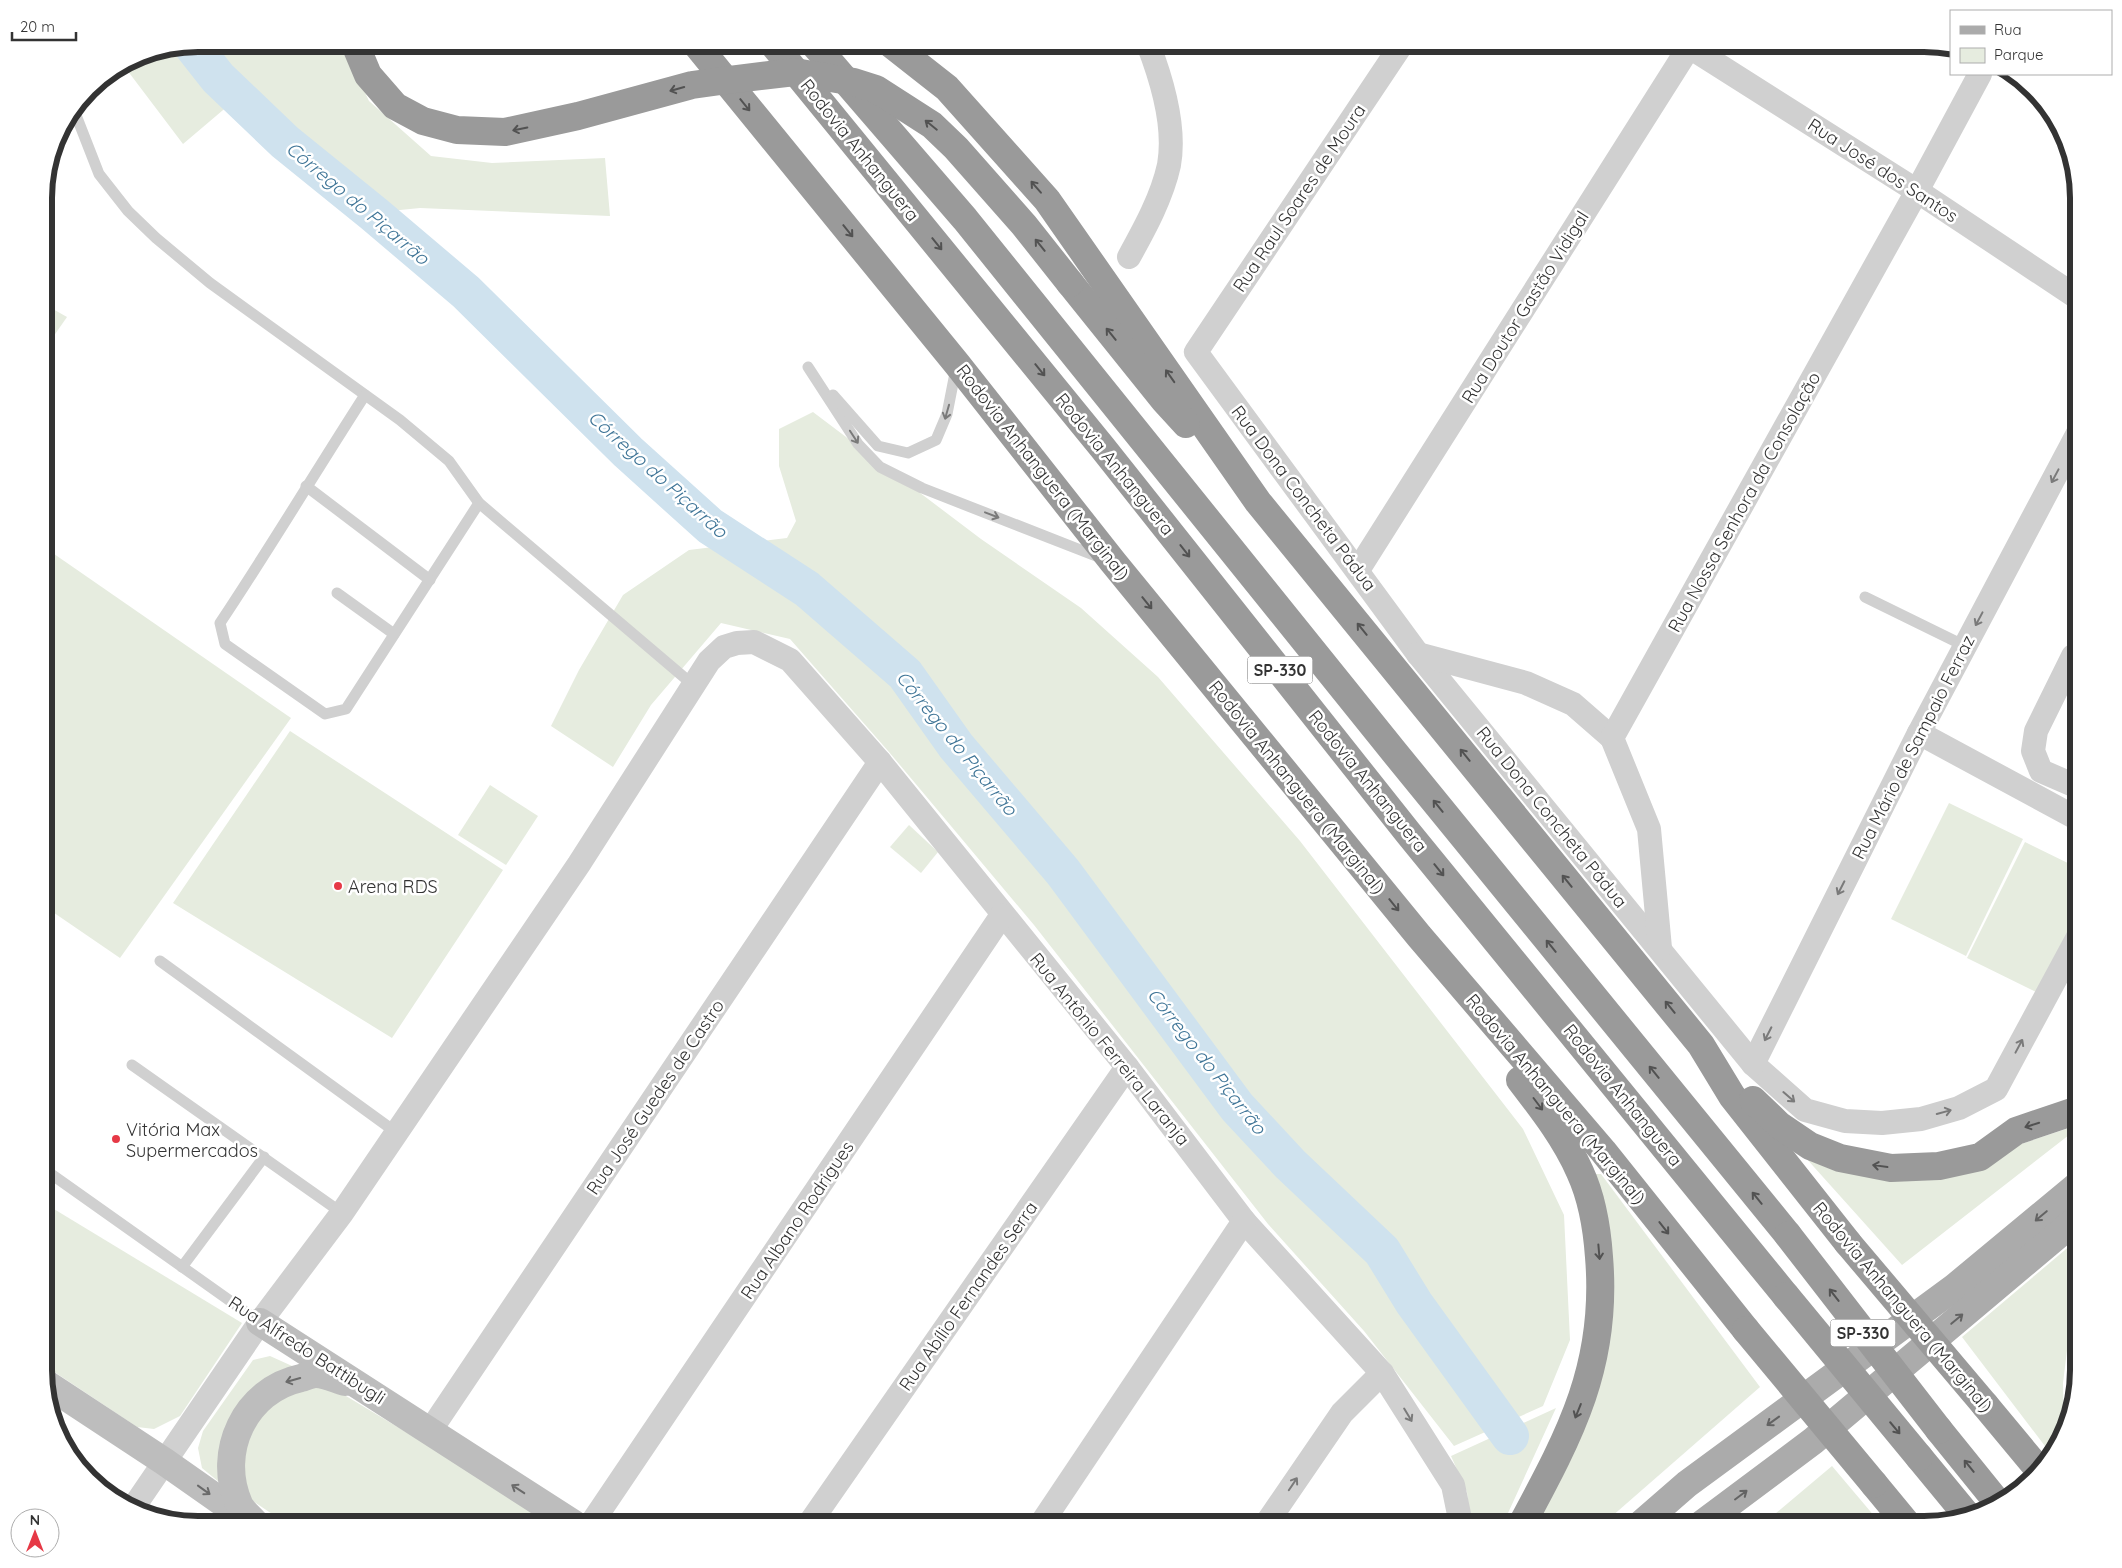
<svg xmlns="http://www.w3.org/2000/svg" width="2122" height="1568" viewBox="0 0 2122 1568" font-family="Quicksand,sans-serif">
<rect width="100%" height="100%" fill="#fff"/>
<!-- green -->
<g fill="#e6ecdf">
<path d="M199,44H342L369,101L431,156L492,163L605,158L610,216L420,208L390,211L249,88L183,144L124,66L140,55Z"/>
<path d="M44,304L67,317L44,350Z"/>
<path d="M813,412L981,539L1081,608L1158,677L1300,841L1523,1129L1564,1215L1570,1340L1543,1406L1454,1446L1364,1331L1268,1224L1034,925L889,752L790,639L721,623L651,705L613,767L551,726L579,670L623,595L689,550L787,538L796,521L779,466V429Z"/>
<path d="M44,547L291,718L120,958L44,906Z"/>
<path d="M290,731L503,870L392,1038L173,903Z"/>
<path d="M490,785L538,816L506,865L458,835Z"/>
<path d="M1949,803L2023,839L1966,956L1891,919Z"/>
<path d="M909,825L938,852L921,873L890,847Z"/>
<path d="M2025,842L2078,868V922L2042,995L1967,958Z"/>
<path d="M2078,1125V1128L1902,1265L1805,1157L1845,1170L2021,1144Z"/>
<path d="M1595,1174H1601L1760,1387L1603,1524H1528L1588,1402Z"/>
<path d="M44,1203L242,1323L180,1416L154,1429L137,1427L44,1365Z"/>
<path d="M2078,1239V1295L2070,1326L2063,1383L2064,1429L2051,1454L1962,1337Z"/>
<path d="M270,1356L301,1370L267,1387L225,1487L202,1468L198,1448L203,1431L253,1360Z"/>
<path d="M321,1381L536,1510L541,1524H287L244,1495L237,1448L264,1402Z"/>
<path d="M1556,1408L1503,1524H1471L1467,1492L1451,1456Z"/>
<path d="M1832,1466L1881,1524H1763Z"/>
</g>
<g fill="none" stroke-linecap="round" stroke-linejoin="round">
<!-- river -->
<path stroke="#cfe2ee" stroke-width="38" d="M192,45L218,78L285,142L374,214L466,292L628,452L710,526L807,589L905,674L956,746L1063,872L1237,1107L1290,1164L1382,1251L1414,1303L1510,1436"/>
<!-- lane -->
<g stroke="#d0d0d0" stroke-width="11">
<path d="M74,110L99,174L128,211L156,238L210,283L400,420L449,461L479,503L692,684"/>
<path d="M808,367L858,444L880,467L922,488L1101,558"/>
<path d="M365,395C316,471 270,548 220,623L225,644L325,714L346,709L479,503"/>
<path d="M833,395L878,446L908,453L936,440L947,414L956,368"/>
<path d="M306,486L430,580"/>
<path d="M337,593L394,634"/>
<path d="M1865,597L1965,646"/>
<path d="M160,961L397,1133"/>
<path d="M132,1065L342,1213"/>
<path d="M44,1169L260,1322"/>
<path d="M182,1267L264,1157"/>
</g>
<!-- street -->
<g stroke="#d0d0d0" stroke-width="24">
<path d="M1402,44L1196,352L1418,654L1753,1064L1805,1110L1845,1121L1882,1123L1921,1119L1959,1108L1996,1089L2078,937"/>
<path d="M1685,44L1917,191L2078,298"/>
<path d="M1129,257C1145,228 1162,197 1169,165C1176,126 1162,80 1148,44"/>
<path d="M1358,570L1691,44"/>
<path d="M1418,654L1526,683L1573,704L1612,738"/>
<path d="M2073,656L2036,731L2033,751L2041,771L2078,787"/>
<path d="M1919,733L2078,819"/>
<path d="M1660,948L1649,829L1612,738L1917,191L1980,74"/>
<path d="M1753,1064L1919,733L2078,433"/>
<path d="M430,1431L880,762"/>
<path d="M133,1508L260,1322L342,1213L579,864L709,661L724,647L737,643L754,642L790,660L880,762L1127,1067L1244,1221L1382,1373L1453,1485L1461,1524"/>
<path d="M591,1524L1002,915"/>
<path d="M809,1524L1127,1067"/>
<path d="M1041,1524L1244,1221"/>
<path d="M1266,1524L1342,1413L1382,1373"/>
</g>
<!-- secondary -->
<g stroke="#bdbdbd" stroke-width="28">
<path d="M260,1322L574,1524"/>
<path d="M45,1383L165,1462L249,1521"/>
<path d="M256,1524C251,1518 242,1511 239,1504C216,1452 245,1390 301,1378C305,1377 311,1374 316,1374C325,1374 337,1380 345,1382"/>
</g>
<!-- primary -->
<g stroke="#ababab" stroke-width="28">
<path d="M1641,1524L1687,1484L1955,1287L2078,1185"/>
<path d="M1702,1524L1813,1441L2078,1218"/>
</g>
<!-- highway -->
<g stroke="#9a9a9a" stroke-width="28">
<path d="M696,44L957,364L1113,562L1419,936L1603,1151L1746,1330"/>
<path d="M773,44L1102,447L1409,834L1786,1296"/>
<path d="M814,44L965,219L1395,753L1788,1235"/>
<path d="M891,44L947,88L1047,200L1258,502L1701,1045L1732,1096L1848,1243"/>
<path d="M1070,283L1164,400L1186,424"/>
<path d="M1520,1080C1543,1110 1565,1138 1580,1172C1592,1198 1597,1228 1599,1257C1608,1364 1571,1433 1522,1524"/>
<path d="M1753,1100L1779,1125L1810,1146L1840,1158L1891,1168L1939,1166L1980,1157L2016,1131L2078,1110"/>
<path d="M1985,1405L2039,1470"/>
<path d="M1939,1430L1998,1503"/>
<path d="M1919,1457L1966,1514"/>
<path d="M1874,1484L1907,1524"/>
</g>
<!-- highway-bridge -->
<g stroke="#9a9a9a" stroke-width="28">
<path d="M355,44L368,75L395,106L423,121L457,130L505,132L578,116L692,85L728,80L795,72L854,82L876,89L932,125L956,148L1024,225L1070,283"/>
<path d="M1788,1235L1939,1430"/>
<path d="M1848,1243L1985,1405"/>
<path d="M1786,1296L1919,1457"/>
<path d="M1746,1330L1874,1484"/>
</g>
</g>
<!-- one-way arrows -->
<defs><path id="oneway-shaft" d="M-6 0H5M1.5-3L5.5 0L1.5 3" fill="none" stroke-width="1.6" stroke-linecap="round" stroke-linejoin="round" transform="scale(1.25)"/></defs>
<g stroke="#525252">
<use href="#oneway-shaft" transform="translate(677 89) rotate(164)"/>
<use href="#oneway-shaft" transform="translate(745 105) rotate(51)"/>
<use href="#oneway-shaft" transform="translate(931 125) rotate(-141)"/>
<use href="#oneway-shaft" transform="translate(520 129) rotate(168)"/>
<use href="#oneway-shaft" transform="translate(1036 187) rotate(-131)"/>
<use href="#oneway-shaft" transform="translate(848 231) rotate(51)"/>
<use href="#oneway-shaft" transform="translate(937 244) rotate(51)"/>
<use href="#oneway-shaft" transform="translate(1040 245) rotate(-129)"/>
<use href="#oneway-shaft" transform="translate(1111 334) rotate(-129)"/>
<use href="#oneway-shaft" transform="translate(1040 370) rotate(51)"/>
<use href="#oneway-shaft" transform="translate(1170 376) rotate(-125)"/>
<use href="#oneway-shaft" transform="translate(1185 551) rotate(52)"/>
<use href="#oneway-shaft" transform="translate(1147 603) rotate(51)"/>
<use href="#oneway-shaft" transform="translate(1362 629) rotate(-129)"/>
<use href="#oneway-shaft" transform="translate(1465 755) rotate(-129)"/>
<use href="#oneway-shaft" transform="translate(1438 806) rotate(-129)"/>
<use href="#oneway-shaft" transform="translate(1439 870) rotate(51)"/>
<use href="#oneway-shaft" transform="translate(1567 881) rotate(-129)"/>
<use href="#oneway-shaft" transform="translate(1394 905) rotate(51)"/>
<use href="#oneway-shaft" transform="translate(1551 946) rotate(-129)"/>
<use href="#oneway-shaft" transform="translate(1670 1007) rotate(-129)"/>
<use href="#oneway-shaft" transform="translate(1654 1072) rotate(-129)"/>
<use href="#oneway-shaft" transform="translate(1538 1104) rotate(53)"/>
<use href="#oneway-shaft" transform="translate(2032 1125) rotate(162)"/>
<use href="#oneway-shaft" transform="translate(1880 1166) rotate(-172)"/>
<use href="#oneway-shaft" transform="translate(1757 1198) rotate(-129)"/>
<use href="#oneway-shaft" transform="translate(1664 1228) rotate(52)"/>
<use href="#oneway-shaft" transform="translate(1599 1252) rotate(85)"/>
<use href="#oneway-shaft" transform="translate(1834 1295) rotate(-128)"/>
<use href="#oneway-shaft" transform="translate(1578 1411) rotate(112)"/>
<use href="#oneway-shaft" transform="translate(1895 1428) rotate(50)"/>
<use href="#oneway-shaft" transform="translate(1969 1466) rotate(-129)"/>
</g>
<g stroke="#7a7a7a">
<use href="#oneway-shaft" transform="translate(947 412) rotate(106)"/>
<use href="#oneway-shaft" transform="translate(854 437) rotate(57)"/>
<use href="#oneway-shaft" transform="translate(2055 476) rotate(118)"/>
<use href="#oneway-shaft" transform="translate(992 515) rotate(21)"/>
<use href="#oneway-shaft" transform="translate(1979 619) rotate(118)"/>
<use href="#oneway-shaft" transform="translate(1841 888) rotate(117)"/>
<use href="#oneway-shaft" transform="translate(1768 1034) rotate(117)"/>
<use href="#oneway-shaft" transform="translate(2019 1046) rotate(-62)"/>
<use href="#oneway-shaft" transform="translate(1789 1097) rotate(41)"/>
<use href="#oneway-shaft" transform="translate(1944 1112) rotate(-15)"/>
<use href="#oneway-shaft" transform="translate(1408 1415) rotate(59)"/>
<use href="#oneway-shaft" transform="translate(1293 1484) rotate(-56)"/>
</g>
<g stroke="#636363">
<use href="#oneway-shaft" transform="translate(2041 1216) rotate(140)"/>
<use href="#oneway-shaft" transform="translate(1957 1319) rotate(-40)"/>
<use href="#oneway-shaft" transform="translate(1773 1421) rotate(144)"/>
<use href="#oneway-shaft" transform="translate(1741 1495) rotate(-37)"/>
</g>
<g stroke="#6a6a6a">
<use href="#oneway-shaft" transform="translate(293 1380) rotate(164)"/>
<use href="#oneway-shaft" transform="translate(518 1489) rotate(-147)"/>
<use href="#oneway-shaft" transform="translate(204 1490) rotate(36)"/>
</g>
<!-- markers -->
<g fill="#e63946" stroke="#fff" stroke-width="2">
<circle cx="338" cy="886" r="5"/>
<circle cx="116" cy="1139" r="5"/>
</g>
<g text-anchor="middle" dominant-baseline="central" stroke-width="5" stroke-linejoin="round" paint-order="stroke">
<!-- shield labels -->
<g fill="#fff" stroke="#707070" stroke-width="1">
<rect x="1247.5" y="656.5" width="65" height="27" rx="4"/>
<rect x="1830.5" y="1319.5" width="65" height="27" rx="4"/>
</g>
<g font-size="16" font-weight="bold" fill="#333">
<text x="1280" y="670">SP-330</text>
<text x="1863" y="1333">SP-330</text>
</g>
<!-- street labels -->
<g font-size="18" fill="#333" stroke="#fff">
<text transform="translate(860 150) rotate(51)">Rodovia Anhanguera</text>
<text transform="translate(1883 170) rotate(33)">Rua José dos Santos</text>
<text transform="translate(1299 198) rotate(-56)">Rua Raul Soares de Moura</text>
<text transform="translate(1525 307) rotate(-58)">Rua Doutor Gastão Vidigal</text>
<text transform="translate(1115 464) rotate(51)">Rodovia Anhanguera</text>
<text transform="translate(1043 472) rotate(52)">Rodovia Anhanguera (Marginal)</text>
<text transform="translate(1304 498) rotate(53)">Rua Dona Concheta Pádua</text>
<text transform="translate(1744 502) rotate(-61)">Rua Nossa Senhora da Consolação</text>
<text transform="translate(1913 747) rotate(-63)">Rua Mário de Sampaio Ferraz</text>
<text transform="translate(1368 781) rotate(51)">Rodovia Anhanguera</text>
<text transform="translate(1297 787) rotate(51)">Rodovia Anhanguera (Marginal)</text>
<text transform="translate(1552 817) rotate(51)">Rua Dona Concheta Pádua</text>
<text transform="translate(1110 1049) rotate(51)">Rua Antônio Ferreira Laranja</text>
<text transform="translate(1623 1095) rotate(51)">Rodovia Anhanguera</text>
<text transform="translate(655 1097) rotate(-56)">Rua José Guedes de Castro</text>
<text transform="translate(1556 1099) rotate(50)">Rodovia Anhanguera (Marginal)</text>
<text transform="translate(797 1220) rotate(-56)">Rua Albano Rodrigues</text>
<text transform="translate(968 1296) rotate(-55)">Rua Abílio Fernandes Serra</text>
<text transform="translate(1903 1307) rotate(50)">Rodovia Anhanguera (Marginal)</text>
<text transform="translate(307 1350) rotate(33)">Rua Alfredo Battibugli</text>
</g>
<!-- poi labels -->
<g font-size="18" fill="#333" stroke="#fff" text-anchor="start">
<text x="348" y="886">Arena RDS</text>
<text x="126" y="1129">Vitória Max<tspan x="126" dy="21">Supermercados</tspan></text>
</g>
<!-- water labels -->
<g font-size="19" font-style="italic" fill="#3f7597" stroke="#fff">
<text transform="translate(358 203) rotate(40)">Córrego do Piçarrão</text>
<text transform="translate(658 474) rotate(42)">Córrego do Piçarrão</text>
<text transform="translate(957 743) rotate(51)">Córrego do Piçarrão</text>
<text transform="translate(1207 1061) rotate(52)">Córrego do Piçarrão</text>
</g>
</g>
<!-- crop -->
<path d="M0 0H2122V1568H0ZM198 52H1924A146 146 0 0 1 2070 198V1370A146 146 0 0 1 1924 1516H198A146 146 0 0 1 52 1370V198A146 146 0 0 1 198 52Z" fill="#fff" fill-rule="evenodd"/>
<path fill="none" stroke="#333" stroke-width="6" d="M198 52H1924A146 146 0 0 1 2070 198V1370A146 146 0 0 1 1924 1516H198A146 146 0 0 1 52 1370V198A146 146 0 0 1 198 52Z"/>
<!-- legend -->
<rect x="1950" y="10" width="162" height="65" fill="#ffffff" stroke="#adadad"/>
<rect x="1960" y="26" width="25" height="8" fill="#ababab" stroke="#adadad"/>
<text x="1994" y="35" font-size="15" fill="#333333">Rua</text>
<rect x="1960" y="48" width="25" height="15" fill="#e6ecdf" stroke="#adadad"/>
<text x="1994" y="60" font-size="15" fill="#333333">Parque</text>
<!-- north arrow -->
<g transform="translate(35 1533)"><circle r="24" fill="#ffffff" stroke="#adadad"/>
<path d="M0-4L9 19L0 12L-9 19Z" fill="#e63946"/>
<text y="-8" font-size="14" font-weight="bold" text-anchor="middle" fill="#333333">N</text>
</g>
<!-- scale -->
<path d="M12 32v8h64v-8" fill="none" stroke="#333333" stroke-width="2.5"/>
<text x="20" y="32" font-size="15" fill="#333333" stroke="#ffffff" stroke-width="4" paint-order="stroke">20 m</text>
</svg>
